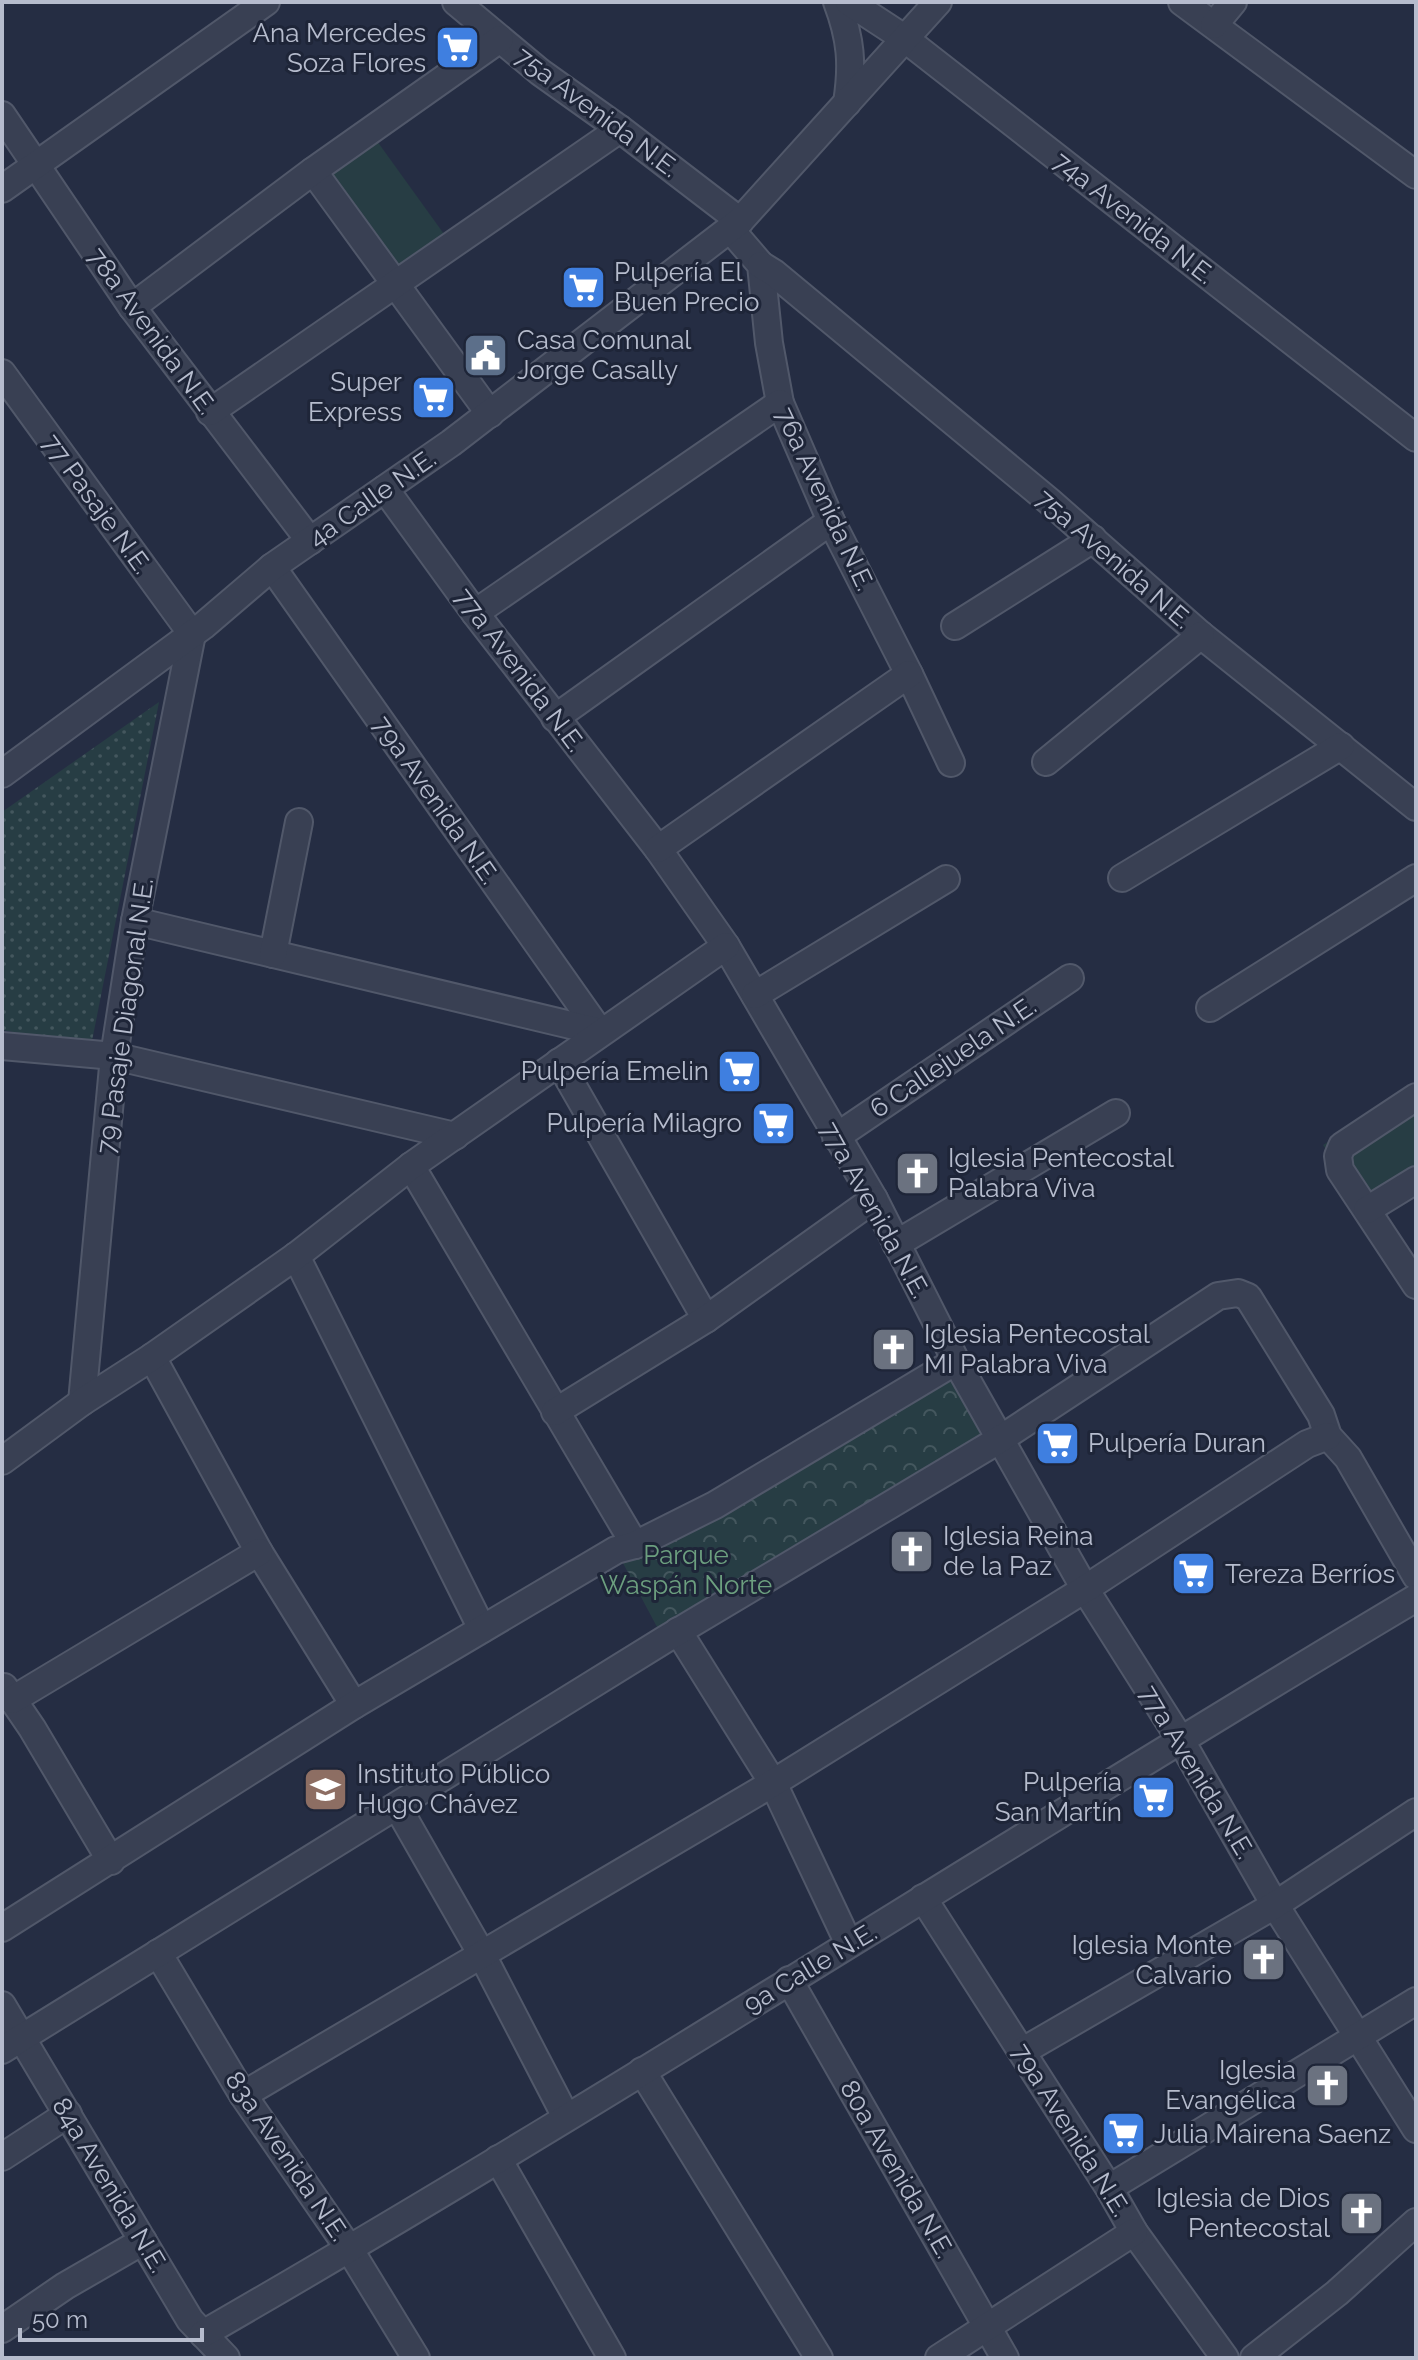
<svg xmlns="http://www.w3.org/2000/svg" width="1418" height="2360" viewBox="0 0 1418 2360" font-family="Raleway,sans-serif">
<defs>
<pattern id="grass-dots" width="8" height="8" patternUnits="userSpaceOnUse" patternTransform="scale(2)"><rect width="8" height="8" fill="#273d44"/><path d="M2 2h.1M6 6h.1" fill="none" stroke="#44575e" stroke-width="1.8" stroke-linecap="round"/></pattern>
<pattern id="forest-crowns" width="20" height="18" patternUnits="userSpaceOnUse" patternTransform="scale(2)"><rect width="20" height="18" fill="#273d44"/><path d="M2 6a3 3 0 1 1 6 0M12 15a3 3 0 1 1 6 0" fill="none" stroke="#44575e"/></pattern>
</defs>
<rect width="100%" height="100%" fill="#252d43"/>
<!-- grass -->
<path fill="url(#grass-dots)" d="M159,702L91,1046L2,1030V812Z"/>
<!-- forest -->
<path fill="url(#forest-crowns)" d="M956,1361L997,1432L664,1640L616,1550Z"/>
<!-- garden -->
<g fill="#273d44">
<path d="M377,141L444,234L392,272L325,179Z"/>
<path d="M1416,1087V1188L1370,1215L1323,1145Z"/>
</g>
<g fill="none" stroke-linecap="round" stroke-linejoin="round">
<defs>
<g id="minor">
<path d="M456,2L540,72L620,129L740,221"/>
<path d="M837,2C851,39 853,64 847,103"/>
<path d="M849,2L904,38L1416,438"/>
<path d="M1182,2L1416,175"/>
<path d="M1214,25L1233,2"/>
<path d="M2,115L132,307L310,541"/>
<path d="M313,171L490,414"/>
<path d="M2,189L266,2"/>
<path d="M730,229L761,265L769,343L780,403L831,521L909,674L951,763"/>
<path d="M761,265L774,273L1049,501L1201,635L1416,807"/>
<path d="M132,307L313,171L500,39"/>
<path d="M2,373L192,634L135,921L114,1056L82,1402"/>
<path d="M210,412L620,129"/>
<path d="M385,489L475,613L658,849L726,946L874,1199L956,1361L1085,1589L1180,1739L1275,1905L1416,2129"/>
<path d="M272,567L600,1032"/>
<path d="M475,613L780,403"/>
<path d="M955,626L1093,539"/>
<path d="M555,718L831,521"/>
<path d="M1046,762L1201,635"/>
<path d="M2,774L203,626L272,567L451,443L740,221L938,2"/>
<path d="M658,849L909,674"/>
<path d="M1122,878L1341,746"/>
<path d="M135,921L600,1032"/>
<path d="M273,954L299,822"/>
<path d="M755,995L946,879"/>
<path d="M1210,1008L1416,878"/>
<path d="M2,1046L114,1056L455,1136"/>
<path d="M559,1062L706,1319"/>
<path d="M1416,1097L1342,1146L1338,1156L1340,1170L1416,1285"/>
<path d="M836,1137L1070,978"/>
<path d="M411,1166L635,1545"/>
<path d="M1367,1210L1416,1180"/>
<path d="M896,1244L1116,1113"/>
<path d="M296,1256L482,1629"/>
<path d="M152,1357L259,1552L354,1705"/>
<path d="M555,1412L706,1319L874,1199"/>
<path d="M2,1461L82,1402L152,1357L296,1256L411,1166L726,946"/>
<path d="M678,1631L773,1783L849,1944"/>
<path d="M4,1687L32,1728L111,1861"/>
<path d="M12,1700L259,1552"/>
<path d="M397,1806L481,1953L566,2117"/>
<path d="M923,1898L1109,2188L1134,2232L1225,2358"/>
<path d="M2,1928L354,1705L616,1550L635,1545L715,1505L956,1361"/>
<path d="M158,1953L243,2095L350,2250L416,2358"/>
<path d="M789,1980L1005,2358"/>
<path d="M2,2005L190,2320L226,2358"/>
<path d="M2,2050L664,1640L1002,1438L1218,1296L1238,1293L1248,1297L1321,1415L1328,1436L1348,1458L1416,1576"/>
<path d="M1023,2051L1275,1905L1416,1812"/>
<path d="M642,2071L819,2358"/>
<path d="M243,2095L773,1783L1085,1589L1307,1444L1328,1436"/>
<path d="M2,2157L68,2114"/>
<path d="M498,2159L612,2358"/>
<path d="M1109,2188L1416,2001"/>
<path d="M2,2329L65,2286L143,2241"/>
<path d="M203,2334C613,2098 1009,1840 1416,1598"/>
<path d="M939,2358L1134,2232"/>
<path d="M1254,2358L1337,2293L1416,2222"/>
</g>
</defs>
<!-- minor casing -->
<use href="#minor" stroke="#51586a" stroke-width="30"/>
<!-- minor -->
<use href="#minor" stroke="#394053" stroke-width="26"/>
</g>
<!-- icons -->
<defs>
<symbol id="supermarket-square" viewBox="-11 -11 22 22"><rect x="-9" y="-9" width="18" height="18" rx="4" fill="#3f7fe0" stroke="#1e2538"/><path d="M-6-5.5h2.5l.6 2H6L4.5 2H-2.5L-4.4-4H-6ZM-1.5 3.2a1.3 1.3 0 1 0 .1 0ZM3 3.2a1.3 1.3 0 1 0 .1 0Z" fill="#fff"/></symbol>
<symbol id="civic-square" viewBox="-11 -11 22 22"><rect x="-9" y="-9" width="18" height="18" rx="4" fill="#5c6f8a" stroke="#1e2538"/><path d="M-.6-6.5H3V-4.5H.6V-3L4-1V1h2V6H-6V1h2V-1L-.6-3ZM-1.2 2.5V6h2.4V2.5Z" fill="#fff"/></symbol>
<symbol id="church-square" viewBox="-11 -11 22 22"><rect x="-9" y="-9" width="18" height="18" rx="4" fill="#6b7280" stroke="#1e2538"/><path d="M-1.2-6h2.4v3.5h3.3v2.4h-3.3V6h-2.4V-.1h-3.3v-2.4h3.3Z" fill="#fff"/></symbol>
<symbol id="school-square" viewBox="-11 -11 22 22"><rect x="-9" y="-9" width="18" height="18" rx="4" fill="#8d6e63" stroke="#1e2538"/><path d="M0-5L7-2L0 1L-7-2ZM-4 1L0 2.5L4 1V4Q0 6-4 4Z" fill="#fff"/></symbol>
</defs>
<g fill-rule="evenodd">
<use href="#supermarket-square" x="432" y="22" width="51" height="51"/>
<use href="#supermarket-square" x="558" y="262" width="51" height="51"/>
<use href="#civic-square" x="460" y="330" width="51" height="51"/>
<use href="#supermarket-square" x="408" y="372" width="51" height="51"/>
<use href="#supermarket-square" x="714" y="1046" width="51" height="51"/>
<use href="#supermarket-square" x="748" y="1098" width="51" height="51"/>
<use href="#church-square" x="892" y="1148" width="51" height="51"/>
<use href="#church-square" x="868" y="1324" width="51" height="51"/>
<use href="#supermarket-square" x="1032" y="1418" width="51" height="51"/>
<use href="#church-square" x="886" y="1526" width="51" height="51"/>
<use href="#supermarket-square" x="1168" y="1548" width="51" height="51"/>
<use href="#school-square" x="300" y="1764" width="51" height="51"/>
<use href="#supermarket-square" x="1128" y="1772" width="51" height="51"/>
<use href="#church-square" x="1238" y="1934" width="51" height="51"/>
<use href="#church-square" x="1302" y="2060" width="51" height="51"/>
<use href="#supermarket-square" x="1098" y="2108" width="51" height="51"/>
<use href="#church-square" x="1336" y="2188" width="51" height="51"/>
</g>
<g text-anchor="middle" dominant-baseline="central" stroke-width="6" stroke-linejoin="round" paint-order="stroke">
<!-- poi labels -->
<g font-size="26" fill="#b6bccd" stroke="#1e2538" text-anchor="start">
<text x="426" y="33" text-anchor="end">Ana Mercedes<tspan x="426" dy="30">Soza Flores</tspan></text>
<text x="614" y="272">Pulpería El<tspan x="614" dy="30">Buen Precio</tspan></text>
<text x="517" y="340">Casa Comunal<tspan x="517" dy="30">Jorge Casally</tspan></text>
<text x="402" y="382" text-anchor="end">Super<tspan x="402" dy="30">Express</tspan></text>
<text x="709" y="1071" text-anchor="end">Pulpería Emelin</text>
<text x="742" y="1123" text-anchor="end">Pulpería Milagro</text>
<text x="948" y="1158">Iglesia Pentecostal<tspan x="948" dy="30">Palabra Viva</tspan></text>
<text x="924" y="1334">Iglesia Pentecostal<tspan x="924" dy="30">MI Palabra Viva</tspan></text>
<text x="1088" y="1443">Pulpería Duran</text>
<text x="943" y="1536">Iglesia Reina<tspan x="943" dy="30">de la Paz</tspan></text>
<text x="1225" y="1574">Tereza Berríos</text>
<text x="357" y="1774">Instituto Público<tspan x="357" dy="30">Hugo Chávez</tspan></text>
<text x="1122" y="1782" text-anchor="end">Pulpería<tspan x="1122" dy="30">San Martín</tspan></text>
<text x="1232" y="1945" text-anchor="end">Iglesia Monte<tspan x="1232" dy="30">Calvario</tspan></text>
<text x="1296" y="2070" text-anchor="end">Iglesia<tspan x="1296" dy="30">Evangélica</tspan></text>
<text x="1154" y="2134">Julia Mairena Saenz</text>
<text x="1330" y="2198" text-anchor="end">Iglesia de Dios<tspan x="1330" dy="30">Pentecostal</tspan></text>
</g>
<!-- street labels -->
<g font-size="26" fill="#b6bccd" stroke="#1e2538">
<text transform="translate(597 112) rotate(37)">75a Avenida N.E.</text>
<text transform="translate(1134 218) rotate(38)">74a Avenida N.E.</text>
<text transform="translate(152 331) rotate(54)">78a Avenida N.E.</text>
<text transform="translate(372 498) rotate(-35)">4a Calle N.E.</text>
<text transform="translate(825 499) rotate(65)">76a Avenida N.E.</text>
<text transform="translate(97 504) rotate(54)">77 Pasaje N.E.</text>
<text transform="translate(1114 559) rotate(41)">75a Avenida N.E.</text>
<text transform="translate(520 670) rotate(53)">77a Avenida N.E.</text>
<text transform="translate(436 800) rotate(55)">79a Avenida N.E.</text>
<text transform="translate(125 1016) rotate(-82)">79 Pasaje Diagonal N.E.</text>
<text transform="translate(953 1057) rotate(-34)">6 Callejuela N.E.</text>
<text transform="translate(875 1210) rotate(61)">77a Avenida N.E.</text>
<text transform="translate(1197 1772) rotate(59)">77a Avenida N.E.</text>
<text transform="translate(810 1968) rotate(-31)">9a Calle N.E.</text>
<text transform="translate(1071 2130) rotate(58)">79a Avenida N.E.</text>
<text transform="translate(287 2156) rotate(56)">83a Avenida N.E.</text>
<text transform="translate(897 2169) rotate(60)">80a Avenida N.E.</text>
<text transform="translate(110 2185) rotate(59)">84a Avenida N.E.</text>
</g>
<!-- park labels -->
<g font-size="26" fill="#6c9f7f" stroke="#1e2538">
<text x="686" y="1555">Parque<tspan x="686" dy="30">Waspán Norte</tspan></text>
</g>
</g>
<!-- border -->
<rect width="1418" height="2360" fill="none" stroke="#b6bccd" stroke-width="8"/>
<!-- scale -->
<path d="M20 2328v12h182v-12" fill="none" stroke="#b6bccd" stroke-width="4"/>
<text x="32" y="2328" font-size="24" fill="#b6bccd" stroke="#1e2538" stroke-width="6" paint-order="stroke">50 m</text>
</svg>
